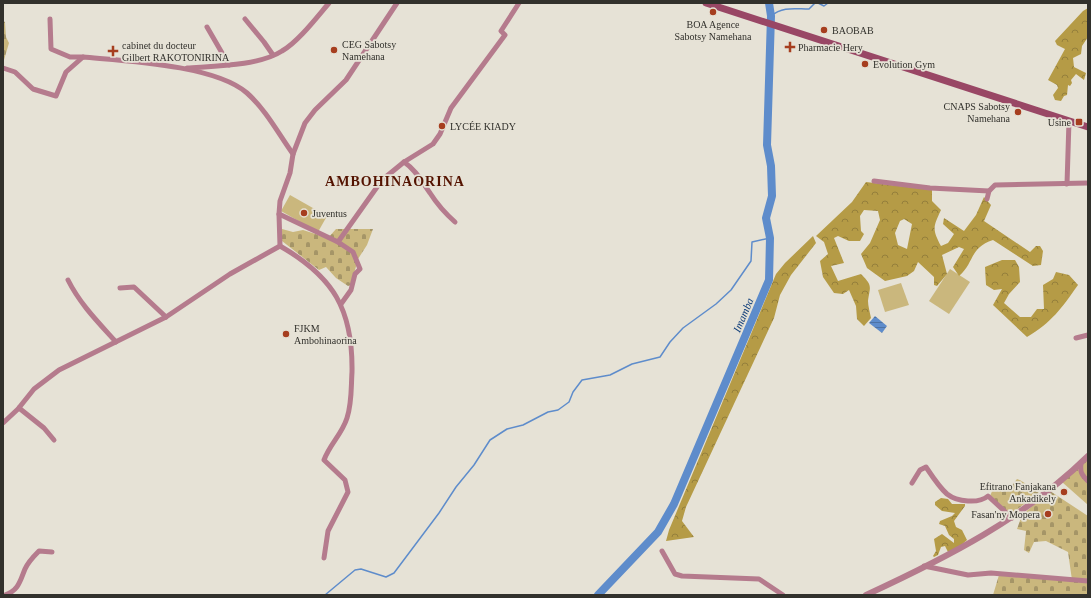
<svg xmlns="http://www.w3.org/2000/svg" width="1091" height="598" viewBox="0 0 1091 598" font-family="Georgia,serif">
<defs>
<pattern id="forest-crowns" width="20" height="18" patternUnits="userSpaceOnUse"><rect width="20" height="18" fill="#b59b46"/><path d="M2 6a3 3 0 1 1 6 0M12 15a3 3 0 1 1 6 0" fill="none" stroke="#947f3b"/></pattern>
<pattern id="cemetery-stones" width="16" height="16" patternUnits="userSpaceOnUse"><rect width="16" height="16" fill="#cab77d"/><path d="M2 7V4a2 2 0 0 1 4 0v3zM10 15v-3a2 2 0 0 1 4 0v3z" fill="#a59567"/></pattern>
<pattern id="water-rules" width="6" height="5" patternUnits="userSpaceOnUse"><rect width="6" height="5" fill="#5e8ccb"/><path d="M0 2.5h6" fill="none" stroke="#4e73a5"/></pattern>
</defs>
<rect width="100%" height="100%" fill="#e6e2d6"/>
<!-- green -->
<g fill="#cab77d">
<path d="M290,195L327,216L318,232L281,211Z"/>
<path d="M950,269L970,282L949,314L929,301Z"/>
<path d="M901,283L909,305L885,312L878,290Z"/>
</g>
<!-- forest -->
<g fill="url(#forest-crowns)" fill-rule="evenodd">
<path d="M1088,8V37L1082,46L1081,54L1073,58L1074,67L1086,73L1084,80L1076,74L1071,80L1072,83L1070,86L1068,85L1067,95L1064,96L1061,101L1055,100L1053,95L1058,88L1057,85L1048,80L1065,49L1057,45L1055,41L1083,11Z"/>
<path d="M866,182L932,190V201L941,210C933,227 932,229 941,246L948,243L954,234L943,224L944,218L964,231L976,215L984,197L991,205L984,221L1030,252L1036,246H1040L1043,251L1041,265L1033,266L993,240C969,248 975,262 959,276L953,267L964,249L959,247L942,255L947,274L937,286L934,285V277L918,262L914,271L907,276L885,281L867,268L861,254L870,243L880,220L878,211L864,210L860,216L861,231L864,234L860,241H849L838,236L834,238L844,263L831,266L838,281L861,274C873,286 870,286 868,301C868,306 870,313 871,318L864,326L857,319L856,306L849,290L843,294L834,293L823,277L820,261L828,254L824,242L816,236L852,202ZM904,219L912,224L907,249L898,245L895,233L900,221Z"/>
<path d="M813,236L816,243L791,275L780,295L774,318L686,507L682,521L694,537L666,541L669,530L776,274L785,263Z"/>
<path d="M1002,260H1015L1019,267L1020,282L1009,294L1004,303L1020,317H1031L1037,309H1044L1043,285L1053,279L1056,272L1069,275L1078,285C1061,309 1052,322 1027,337L993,305L1002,289L994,290L986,285L985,267Z"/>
<path d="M941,498L948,499L952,504H965V506L954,521L956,527L962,530L967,540L952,553L948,552L945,546L941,547L938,555L934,557L933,556L936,551L934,539L942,534L954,543V539L949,535L945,526L939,524L940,521L952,516L955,513L942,511L935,505V502Z"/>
</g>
<!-- cemetery -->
<g fill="url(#cemetery-stones)">
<path d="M3,21L5,22L6,37L9,43L4,60Z"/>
<path d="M282,229L293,232L303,230L328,238L336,229H373L367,245L358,259L351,285L348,286L336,278L326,267L319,270L282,241Z"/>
<path d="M1088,458V505L1062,482Z"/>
<path d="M1017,479C1026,482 1031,489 1039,493L1011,514L990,496L993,489L997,487L1008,490Z"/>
<path d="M1050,491L1088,516V595H993L999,575L1072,580L1068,552L1046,541L1034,542L1029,553L1024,550L1026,531L1017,529L1022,515Z"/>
</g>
<!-- water -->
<path fill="url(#water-rules)" d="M875,316L887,326L882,333L869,323Z"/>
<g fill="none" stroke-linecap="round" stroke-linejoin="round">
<!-- stream -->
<g stroke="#5e8ccb" stroke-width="1.5">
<path d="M818,3L824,6L828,3"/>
<path d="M771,16C783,6 795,9 809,9L815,3"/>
<path d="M325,595L355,570L361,569L386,577L394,573L439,513L456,487L474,465L490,440L507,429L523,425L548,412L558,410L569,402L573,392L582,380L610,375L632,364L660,357L670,342L683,328L716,304L731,290L751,261L752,242L770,238"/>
</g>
<!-- river -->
<path stroke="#5e8ccb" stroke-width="8" d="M598,595L658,532L674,504L769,280L770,238L766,218L772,196L771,166L767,145L771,16L769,3"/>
<!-- minor -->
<g stroke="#b57b8d" stroke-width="5">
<path d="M50,19L51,49L70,57H83"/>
<path d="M245,19L264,42L273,55"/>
<path d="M207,27L229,65"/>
<path d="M3,68L15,72L33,89L56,96L66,72L83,57C126,61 215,65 247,93C266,110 278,133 293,154"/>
<path d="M187,68C214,66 259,66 282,51C298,42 317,17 329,3"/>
<path d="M404,162C416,170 422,182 430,193C437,204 446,214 455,222"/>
<path d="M874,181L930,188L989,191"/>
<path d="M1067,184L1069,121"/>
<path d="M987,199L989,191L995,185L1088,183"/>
<path d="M279,214L338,242L353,252L360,269L355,274L351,290L341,304"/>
<path d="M338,242L382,180L404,162L433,144L440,134L451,108L505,35L501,31L519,3"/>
<path d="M280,246C334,277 353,310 352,372C351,387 352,403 347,418C342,434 330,444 324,460L345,480L348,492L328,531L324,558"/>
<path d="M68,280C80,304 98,322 116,342"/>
<path d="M120,288L134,287L166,317"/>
<path d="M1076,338L1088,335"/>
<path d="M19,408L44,428L54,440"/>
<path d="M3,423L18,409L34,389L59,370L166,317L230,274L280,246L279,214L280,201L290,173L293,154L305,123L315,110L346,80L397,3"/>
<path d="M1081,463C1080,471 1081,475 1088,481"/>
<path d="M912,483L920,470L926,467C932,476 939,487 947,494C957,502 979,504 988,496L1012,518"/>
<path d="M662,551L675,574L682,576L759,579L783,595"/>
<path d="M924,566L968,575L991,573L1088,581"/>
<path d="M5,595C19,590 20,581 25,569C28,562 34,556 39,551L52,552"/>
</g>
<!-- tertiary -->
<path stroke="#b57b8d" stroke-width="6" d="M866,595C946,558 1025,518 1088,456"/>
<!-- secondary -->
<path stroke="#994765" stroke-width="7" d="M706,3L1088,127"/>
</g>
<!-- markers -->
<g fill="#a63e1f" stroke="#e6e2d6" stroke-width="1.5">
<circle cx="713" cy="12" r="4"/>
<circle cx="824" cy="30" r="4"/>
<path d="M788 41h4v4h4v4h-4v4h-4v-4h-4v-4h4z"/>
<circle cx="334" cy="50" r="4"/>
<path d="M111 45h4v4h4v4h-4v4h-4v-4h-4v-4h4z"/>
<circle cx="865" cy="64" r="4"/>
<circle cx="1018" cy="112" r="4"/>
<rect x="1075" y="118" width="8" height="8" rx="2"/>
<circle cx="442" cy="126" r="4"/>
<circle cx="304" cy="213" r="4"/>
<circle cx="286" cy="334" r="4"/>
<circle cx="1064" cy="492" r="4"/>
<circle cx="1048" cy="514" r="4"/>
</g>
<g text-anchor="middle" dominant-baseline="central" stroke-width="3.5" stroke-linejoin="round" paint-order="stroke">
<!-- poi labels -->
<g font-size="10" fill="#32312c" stroke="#e6e2d6" text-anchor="start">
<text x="713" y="24" text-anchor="middle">BOA Agence<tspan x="713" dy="12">Sabotsy Namehana</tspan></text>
<text x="832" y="30">BAOBAB</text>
<text x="342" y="44">CEG Sabotsy<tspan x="342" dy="12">Namehana</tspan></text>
<text x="122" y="45">cabinet du docteur<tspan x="122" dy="12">Gilbert RAKOTONIRINA</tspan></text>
<text x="798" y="47">Pharmacie Hery</text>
<text x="873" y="64">Evolution Gym</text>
<text x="1010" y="106" text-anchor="end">CNAPS Sabotsy<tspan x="1010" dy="12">Namehana</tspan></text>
<text x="1071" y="122" text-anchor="end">Usine</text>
<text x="450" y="126">LYCÉE KIADY</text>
<text x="312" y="213">Juventus</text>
<text x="294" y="328">FJKM<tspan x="294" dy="12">Ambohinaorina</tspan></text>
<text x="1056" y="486" text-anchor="end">Efitrano Fanjakana<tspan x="1056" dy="12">Ankadikely</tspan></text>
<text x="1040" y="514" text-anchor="end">Fasan'ny Mopera</text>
</g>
<!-- water labels -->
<g font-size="11" font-style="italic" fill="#14417c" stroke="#e6e2d6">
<text transform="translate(743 315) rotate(-67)">Imamba</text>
</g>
<!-- district labels -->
<g font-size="14" font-weight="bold" letter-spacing="1" fill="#541300" stroke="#e6e2d6">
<text x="395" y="181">AMBOHINAORINA</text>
</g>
</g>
<!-- border -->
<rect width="1091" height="598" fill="none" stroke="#32312c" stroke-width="8"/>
</svg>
